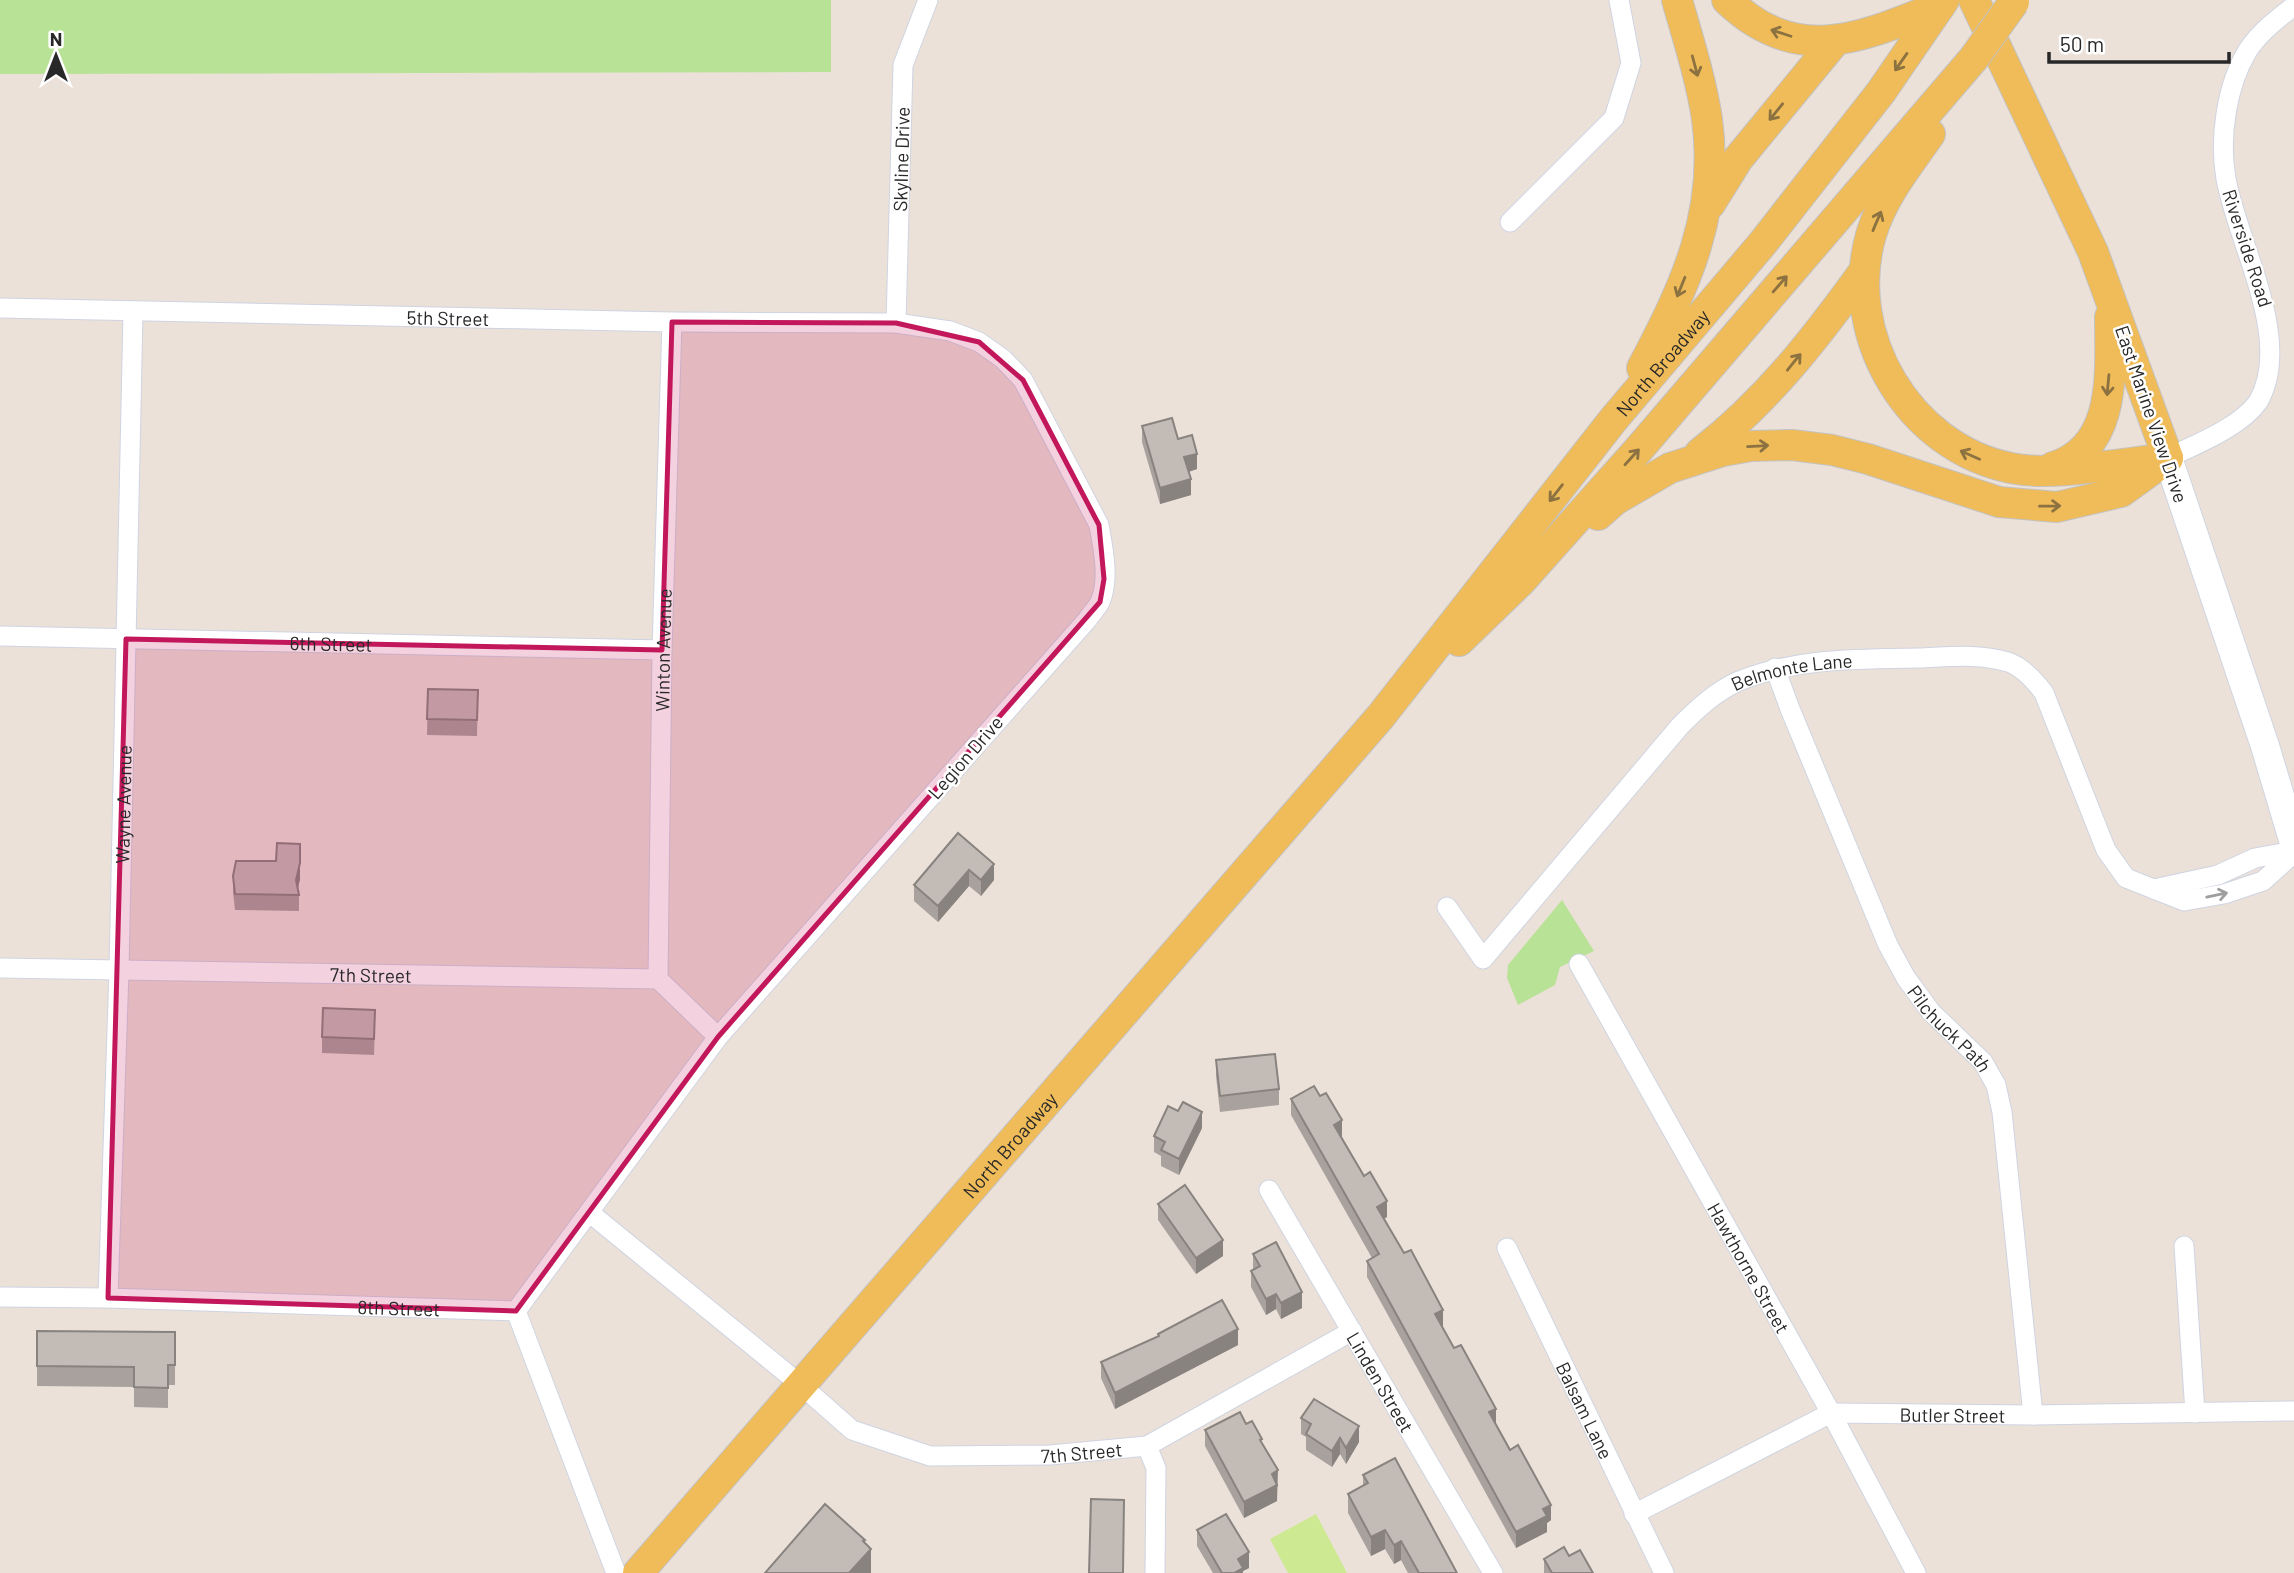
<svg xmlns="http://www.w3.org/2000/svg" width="2294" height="1573" viewBox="0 0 2294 1573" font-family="Barlow,sans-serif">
<rect width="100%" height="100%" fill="#ebe1d9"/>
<!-- green -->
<g fill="#b8e295">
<path d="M0,0H831V72L0,74Z"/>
<path d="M1562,900L1594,951L1560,967L1555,985L1518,1005L1507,978L1508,965Z"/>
</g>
<!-- pitch -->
<path fill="#cde991" d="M1316,1514L1347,1573H1288L1270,1539Z"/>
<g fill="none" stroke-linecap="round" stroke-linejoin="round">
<defs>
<g id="minor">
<path d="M1510,222L1614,118L1631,63L1619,0"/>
<path id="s1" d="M0,308L672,322L896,323L950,331L979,342L1003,359L1023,380L1099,525C1103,548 1110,579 1100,602C1097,608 1091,614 1087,620L718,1037L516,1311"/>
<path id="s2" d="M896,323L903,65L928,0"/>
<path d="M2168,458C2196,444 2239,428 2258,402C2294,340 2238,245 2226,179C2219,139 2226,86 2248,50C2260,32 2277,19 2294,6"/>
<path id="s3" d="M0,636L662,650"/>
<path id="s4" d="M1775,668L1790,709L1888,945L1906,978L1931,1012L1983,1062L1996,1085L2002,1112L2033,1415"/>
<path d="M2154,889L2218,875L2255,858L2294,851"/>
<path id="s5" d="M1447,907L1483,959L1680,726C1697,709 1716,691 1739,681C1796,658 1857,659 1918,658C1948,657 1979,653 2008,662C2023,667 2035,681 2044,693L2106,850L2126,878L2184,901L2224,894L2263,881L2294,853"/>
<path id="s6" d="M1579,964L1831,1413L1916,1573"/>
<path id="s7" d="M0,968L658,979L718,1037"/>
<path id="s8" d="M658,979L662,650L672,322"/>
<path id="s9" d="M1269,1190L1493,1573"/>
<path id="s10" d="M590,1213L801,1385L852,1430L930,1456L1050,1455L1147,1446L1352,1331"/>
<path d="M2184,1246L2195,1413"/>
<path id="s11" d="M1507,1248L1664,1573"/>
<path id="s12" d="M0,1297L108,1298L516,1311L616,1573"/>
<path id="s13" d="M108,1298L119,971L133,312"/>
<path d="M1147,1446L1156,1468L1155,1573"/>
<path id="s14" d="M1634,1514L1831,1413L2033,1415L2294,1411"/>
</g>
<path id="secondary" d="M2168,458L2265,746L2294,843"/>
<g id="primary">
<path d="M1727,0C1798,68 1862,37 1940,6"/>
<path d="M1974,0L2093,252L2168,458"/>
<path d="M1930,134C1908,166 1882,197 1871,235C1842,335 1909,448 2011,468C2053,477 2120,463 2165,459"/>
<path d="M1710,204L1738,159L1835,41"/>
<path d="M1642,368C1685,287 1720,213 1707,119C1701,79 1688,39 1677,0"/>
<path d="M1700,453C1766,402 1816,338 1864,271"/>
<path d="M2053,467C2118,448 2110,370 2110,317"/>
<path d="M1598,515L1615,500L1670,468L1723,451L1751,446L1792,445L1832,450L1868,459L1999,502L2057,507L2121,492L2168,458"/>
<path d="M1459,641L1521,581L1639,449L1974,58"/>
<path id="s15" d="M638,1573L1381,716L1613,420L1762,244L1881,92L1944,0"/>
</g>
</defs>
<!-- minor casing -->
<use href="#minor" stroke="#cfd4e1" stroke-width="21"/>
<!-- secondary casing -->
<use href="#secondary" stroke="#cfd4e1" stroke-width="30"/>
<!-- primary casing -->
<use href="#primary" stroke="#c3c3c3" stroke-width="32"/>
<!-- minor -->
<use href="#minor" stroke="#fff" stroke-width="19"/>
<!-- secondary -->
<use href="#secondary" stroke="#fff" stroke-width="28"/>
<!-- primary -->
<use href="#primary" stroke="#f0bc59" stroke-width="30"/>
<defs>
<path id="primary-bridge" d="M1974,58L2014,2"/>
</defs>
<!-- primary-bridge casing -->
<use href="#primary-bridge" stroke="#c3c3c3" stroke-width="32" stroke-linecap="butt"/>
<!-- primary-bridge -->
<use href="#primary-bridge" stroke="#f0bc59" stroke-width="30"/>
</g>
<!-- wall -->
<g fill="#a8a19d">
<path d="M1142,426L1178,439L1197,469L1189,472L1191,495L1160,504L1142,442Z"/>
<path d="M428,689L478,690L477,736L427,735Z"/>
<path d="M958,833L994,880L981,896L969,886L938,922L914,901V885Z"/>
<path d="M233,876L300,879L298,889L299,895V911L235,910L233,892Z"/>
<path d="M375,1026L374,1055L322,1053V1037Z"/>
<path d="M1216,1060L1279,1089V1105L1220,1112L1216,1076Z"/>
<path d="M1320,1096L1342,1136L1341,1137L1387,1217L1384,1219L1443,1326H1442L1496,1424L1551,1520L1547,1523V1532L1516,1548L1367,1277V1261L1372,1258L1291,1115V1099Z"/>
<path d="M1202,1128L1179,1175L1161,1166V1156L1154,1152V1136Z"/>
<path d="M1158,1204L1223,1256L1196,1274L1158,1220Z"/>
<path d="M1253,1254L1302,1308L1281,1319L1276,1309L1266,1315L1251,1287V1271L1253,1270Z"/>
<path d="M37,1331L175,1332V1385H168V1408L134,1407V1387L37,1386Z"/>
<path d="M1158,1334L1238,1345L1115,1409L1101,1378V1362L1158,1336Z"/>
<path d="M1301,1418L1359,1442L1346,1464L1340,1454L1332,1467L1306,1450V1437L1301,1434Z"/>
<path d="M1246,1424L1278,1486L1277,1487V1501L1244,1518L1205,1446V1430Z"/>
<path d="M1363,1475L1457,1573H1408L1401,1560L1394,1564L1385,1549L1371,1556L1348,1513V1494L1363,1486Z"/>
<path d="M1197,1530L1249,1568L1243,1571V1573H1213L1197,1546Z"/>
<path d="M1544,1559L1593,1573H1544Z"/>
</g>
<!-- shaded-wall -->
<g fill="#88837f">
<path d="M1197,454V469L1184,473V457Z"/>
<path d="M1191,479V495L1160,504V488Z"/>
<path d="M300,863V879L296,895V880Z"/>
<path d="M994,864V880L981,896V880Z"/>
<path d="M969,870V886L938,922V906Z"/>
<path d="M1202,1112V1128L1179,1175V1159Z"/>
<path d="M1342,1120V1136L1334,1141V1125Z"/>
<path d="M1387,1201V1217L1377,1222V1207Z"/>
<path d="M1223,1240V1256L1196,1274V1258Z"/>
<path d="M1302,1292V1308L1281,1319V1303Z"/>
<path d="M1276,1294V1309L1266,1315V1299Z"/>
<path d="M1443,1310V1326L1435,1330V1314Z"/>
<path d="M1238,1329V1345L1115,1409V1393Z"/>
<path d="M1496,1409V1425L1489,1412Z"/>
<path d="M1359,1426V1442L1346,1464V1448Z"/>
<path d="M1340,1438V1454L1332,1467V1451Z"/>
<path d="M1278,1470L1277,1501L1244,1518V1502L1272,1474Z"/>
<path d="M1551,1505V1520L1547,1523V1532L1516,1548V1532L1543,1509Z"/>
<path d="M1385,1530V1549L1371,1556V1537Z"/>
<path d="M865,1540V1556L871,1549V1573H849Z"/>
<path d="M1401,1541V1560L1394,1564V1545Z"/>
<path d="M1249,1552V1568L1243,1571V1573H1234L1238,1559Z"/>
</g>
<!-- building -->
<g fill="#c3bbb6" stroke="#88837f" stroke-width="2">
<path d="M1172,418L1178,439L1192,435L1197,454L1184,457L1191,479L1160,488L1142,426Z"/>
<path d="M428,689L478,690L477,720L427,719Z"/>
<path d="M958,833L994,864L981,880L969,870L938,906L914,885Z"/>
<path d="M277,843L300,844V863L296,880L299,895L235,894L233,876L236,861H276Z"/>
<path d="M323,1008L375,1010L374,1039L322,1037Z"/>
<path d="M1275,1054L1279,1089L1220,1096L1216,1060Z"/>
<path d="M1314,1086L1320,1096L1326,1093L1342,1120L1334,1125L1364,1176L1370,1172L1387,1201L1377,1207L1404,1253L1411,1250L1443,1310L1435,1314L1454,1348L1461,1345L1496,1409L1489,1412L1510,1450L1518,1445L1551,1505L1543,1509L1547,1516L1516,1532L1367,1261L1379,1254L1291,1099Z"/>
<path d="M1183,1102L1202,1112L1179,1159L1161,1150L1165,1142L1154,1136L1168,1106L1178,1111Z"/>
<path d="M1185,1185L1223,1240L1196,1258L1158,1204Z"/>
<path d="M1276,1242L1302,1292L1281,1303L1276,1294L1266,1299L1251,1271L1260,1266L1253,1254Z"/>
<path d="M1222,1300L1238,1329L1115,1393L1101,1362L1159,1336L1158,1334Z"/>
<path d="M37,1331L175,1332V1365H168V1388L134,1387V1367L37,1366Z"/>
<path d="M1314,1399L1359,1426L1346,1448L1340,1438L1332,1451L1306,1434L1311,1424L1301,1418Z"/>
<path d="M1240,1412L1246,1424L1252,1421L1262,1439L1260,1440L1278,1470L1272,1474L1277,1485L1244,1502L1205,1430Z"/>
<path d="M1395,1458L1457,1573H1419L1401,1541L1394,1545L1385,1530L1371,1537L1348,1494L1368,1483L1363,1475Z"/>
<path d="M1091,1499L1124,1500L1123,1573H1089Z"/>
<path d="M825,1504L865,1540L863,1541L871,1549L849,1573H765Z"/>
<path d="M1226,1514L1249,1552L1238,1559L1243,1568L1234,1573H1222L1197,1530Z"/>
<path d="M1564,1547L1569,1556L1580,1550L1593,1573H1552L1544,1559Z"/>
</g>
<!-- one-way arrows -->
<defs><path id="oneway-shaft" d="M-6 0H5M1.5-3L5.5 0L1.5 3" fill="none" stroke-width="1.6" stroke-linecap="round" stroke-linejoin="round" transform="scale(1.75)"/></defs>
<g stroke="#8c7240">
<use href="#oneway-shaft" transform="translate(1781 33) rotate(-162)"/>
<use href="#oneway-shaft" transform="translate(1901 62) rotate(125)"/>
<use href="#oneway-shaft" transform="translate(1695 66) rotate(75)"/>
<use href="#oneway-shaft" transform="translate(1776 112) rotate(129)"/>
<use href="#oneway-shaft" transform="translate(1877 221) rotate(-67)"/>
<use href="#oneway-shaft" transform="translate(1780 284) rotate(-49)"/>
<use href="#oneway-shaft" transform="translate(1681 287) rotate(112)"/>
<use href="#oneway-shaft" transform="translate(1794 362) rotate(-51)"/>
<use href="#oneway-shaft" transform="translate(2108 385) rotate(95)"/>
<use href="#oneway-shaft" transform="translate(1758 446) rotate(-3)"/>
<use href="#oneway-shaft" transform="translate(1970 455) rotate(-156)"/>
<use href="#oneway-shaft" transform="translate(1632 457) rotate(-48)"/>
<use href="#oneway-shaft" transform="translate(1556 493) rotate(128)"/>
<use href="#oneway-shaft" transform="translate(2050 506) rotate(-1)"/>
</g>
<use stroke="#9e9e9e" href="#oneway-shaft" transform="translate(2217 895) rotate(-12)"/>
<!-- marked area -->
<path fill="#c2185b" fill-opacity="0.2" stroke="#c2185b" stroke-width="5" stroke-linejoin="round" d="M672,322L896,323L979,342L1023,380L1099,525L1104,579L1100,602L718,1037L516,1311L108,1298L126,639L662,650Z"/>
<g text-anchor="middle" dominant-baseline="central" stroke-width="5" stroke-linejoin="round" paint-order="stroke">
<!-- street labels -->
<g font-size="19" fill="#282828" stroke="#fff">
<text stroke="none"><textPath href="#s2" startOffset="164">Skyline Drive</textPath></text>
<text transform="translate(2248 248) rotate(72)">Riverside Road</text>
<text stroke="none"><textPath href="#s1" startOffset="448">5th Street</textPath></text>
<text stroke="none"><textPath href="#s15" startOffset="1586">North Broadway</textPath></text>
<text transform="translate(2152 414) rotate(71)">East Marine View Drive</text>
<text stroke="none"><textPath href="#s3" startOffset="331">6th Street</textPath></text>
<text stroke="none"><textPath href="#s8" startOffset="329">Winton Avenue</textPath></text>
<text stroke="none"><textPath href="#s5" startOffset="497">Belmonte Lane</textPath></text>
<text transform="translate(965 757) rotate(-49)">Legion Drive</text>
<text stroke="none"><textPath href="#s13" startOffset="494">Wayne Avenue</textPath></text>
<text stroke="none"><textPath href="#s7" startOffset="371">7th Street</textPath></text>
<text stroke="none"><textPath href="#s4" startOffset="404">Pilchuck Path</textPath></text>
<text stroke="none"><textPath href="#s15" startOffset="567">North Broadway</textPath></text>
<text stroke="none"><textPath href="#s6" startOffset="348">Hawthorne Street</textPath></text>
<text stroke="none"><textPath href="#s12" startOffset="399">8th Street</textPath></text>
<text stroke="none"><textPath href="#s9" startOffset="222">Linden Street</textPath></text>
<text stroke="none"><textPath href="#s11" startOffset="180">Balsam Lane</textPath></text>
<text stroke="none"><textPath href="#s14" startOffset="343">Butler Street</textPath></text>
<text stroke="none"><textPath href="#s10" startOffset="574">7th Street</textPath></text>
</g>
</g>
<!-- north arrow -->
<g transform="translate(56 56)" stroke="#ffffff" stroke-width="5" paint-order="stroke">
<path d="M0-5L12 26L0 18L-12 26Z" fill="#282828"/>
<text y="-10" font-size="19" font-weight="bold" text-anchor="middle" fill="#282828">N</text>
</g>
<!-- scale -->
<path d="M2049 52v10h180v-10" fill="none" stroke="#282828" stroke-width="3.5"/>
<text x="2060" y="52" font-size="21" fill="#282828" stroke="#ffffff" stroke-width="5" paint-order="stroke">50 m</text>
</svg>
